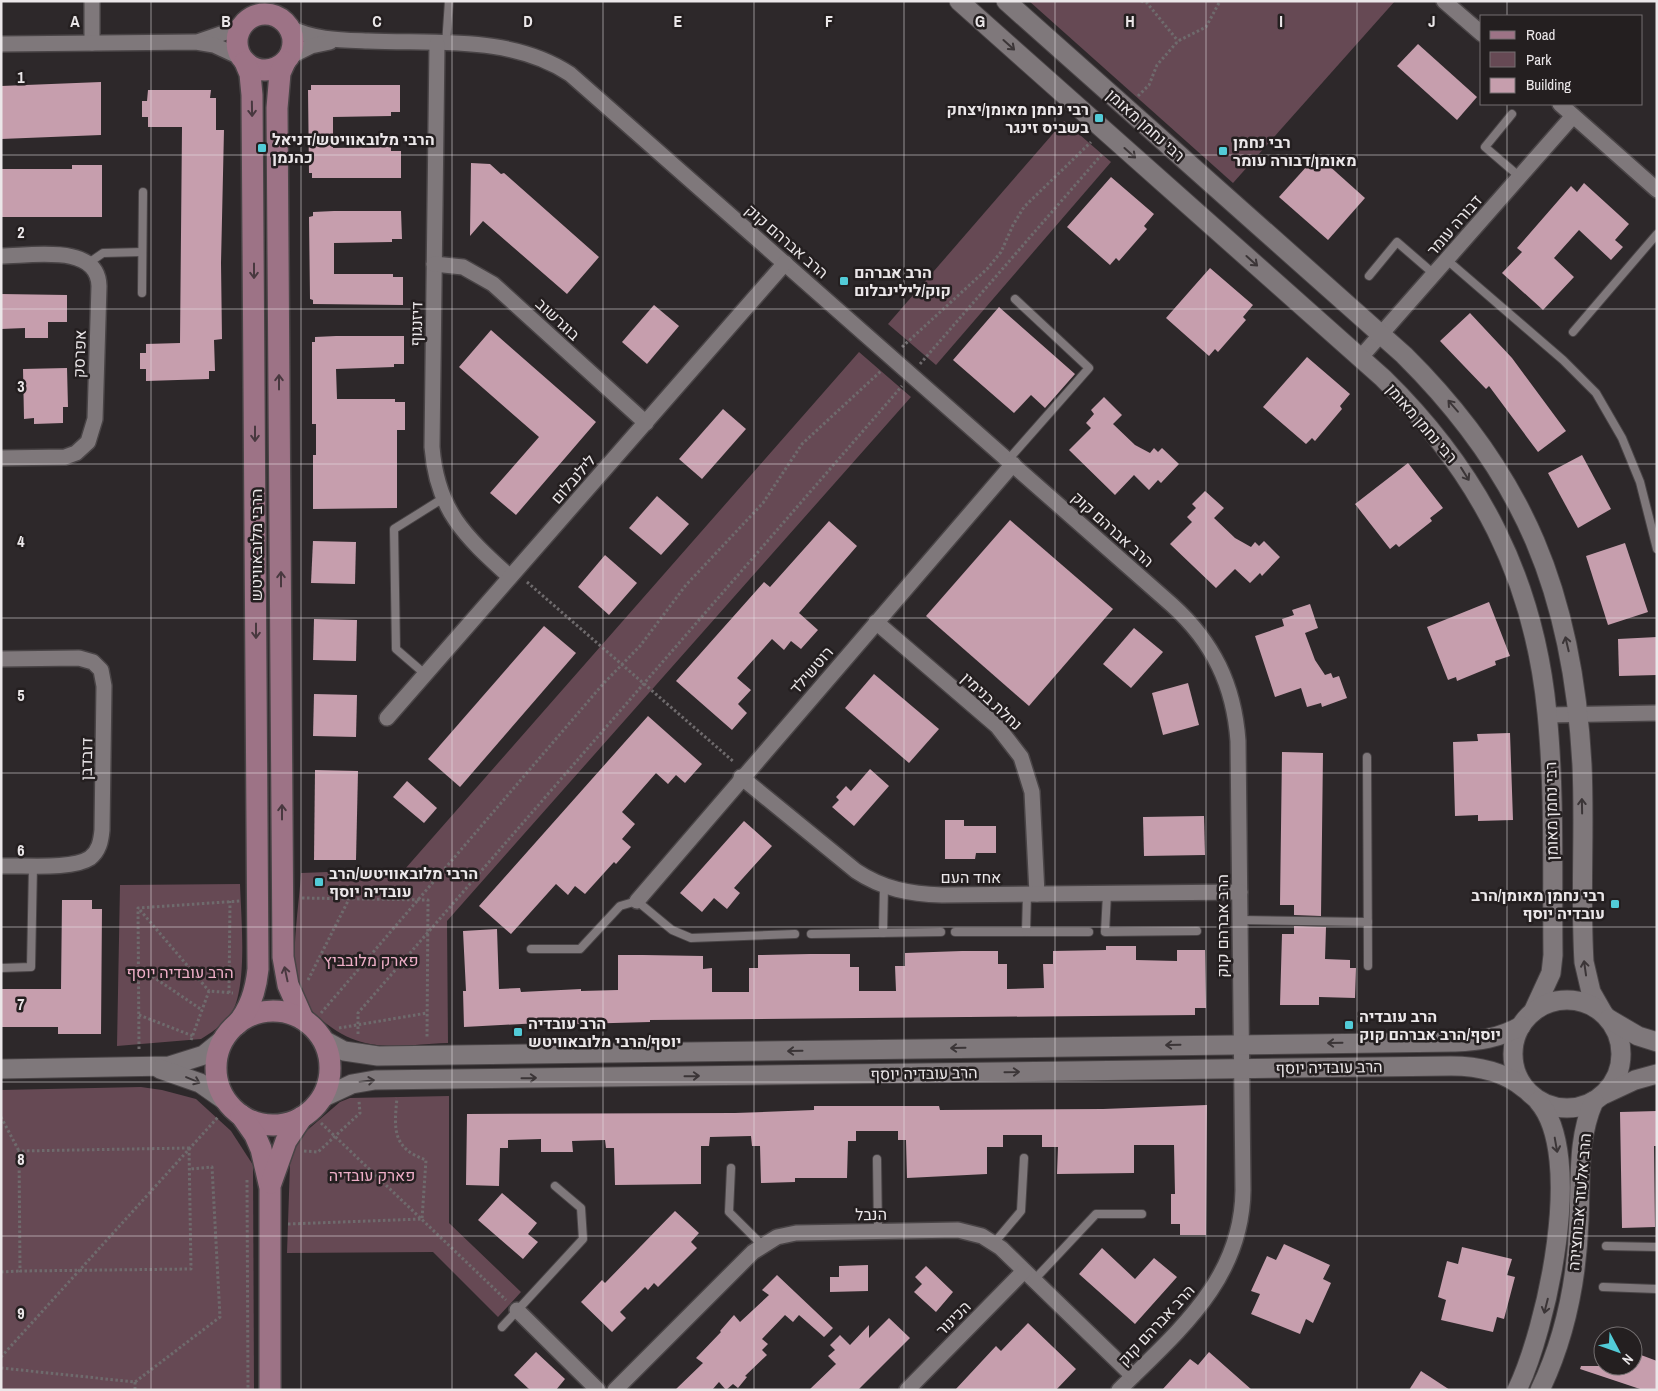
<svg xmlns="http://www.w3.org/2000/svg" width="1658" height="1391" viewBox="0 0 1658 1391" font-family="'Archivo Narrow',Heebo,sans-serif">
<rect width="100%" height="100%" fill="#2d282a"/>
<!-- green -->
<g fill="#664954">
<path d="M1029,1H1395L1233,183Z"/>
<path d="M1064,121L1111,162L936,365L888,324Z"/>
<path d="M859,352L911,397L447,921L448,1043C392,1045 361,1056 316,1015C306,1005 295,987 295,972C293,939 299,905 301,873L405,869Z"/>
<path d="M240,884C241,916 248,988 231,1014C224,1024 211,1033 201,1039L117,1046L120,885Z"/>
<path d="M141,1087L162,1090L196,1099L231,1131L253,1165L254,1390H1V1090Z"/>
<path d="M449,1096V1223L521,1292L498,1317L433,1252L287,1253L290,1164L297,1139L340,1102L350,1098Z"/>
</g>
<!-- building -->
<g fill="#c69ead">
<path d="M1418,44L1477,97L1457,120L1397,66Z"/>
<path d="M101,82V135L1,139V86Z"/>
<path d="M311,85H400V112H391V116L333,117V148L391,147V151H401V178H312V173H309L308,90H311Z"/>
<path d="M148,90H211L210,98H216V130H224L221,263L222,339L214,340L215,371H209V379L146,381V369H140V353H146V344L180,343L182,127H148V117H142V101H147Z"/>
<path d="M1317,155L1365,198L1328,240L1279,197Z"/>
<path d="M471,163L490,164L501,174L504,173L599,257L567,294L483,221L470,236Z"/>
<path d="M72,165H102V217H1V169H72Z"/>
<path d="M1111,177L1154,214L1144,226L1147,229L1119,261L1116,258L1110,265L1067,227Z"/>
<path d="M1584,183L1629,224L1615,240L1623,247L1611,260L1579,230L1554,258L1574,277L1543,310L1502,273L1522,252L1517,248L1571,186L1577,192Z"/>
<path d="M334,211H401L402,239H392V242L334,243V274H393V277H403V305L313,304V300L310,299L309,217L313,216V212Z"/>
<path d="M1210,268L1253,305L1243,317L1246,320L1218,352L1215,349L1209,356L1166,318Z"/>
<path d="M1,294L67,295V322H48V338H25V328L1,329Z"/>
<path d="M654,305L679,326L647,364L622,342Z"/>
<path d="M999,307L1075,374L1045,408L1031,395L1014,413L953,360Z"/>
<path d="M1470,313L1512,358L1566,431L1538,452L1489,386L1486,389L1440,341Z"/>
<path d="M491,330L596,422L516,515L490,493L539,437L459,367Z"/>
<path d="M336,336H404V364H394V367L336,369L337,399H395V402H405V430H397V508L313,509V455H316V424H312V342H315V337Z"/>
<path d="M1307,357L1350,394L1340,406L1342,409L1315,441L1312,438L1306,444L1263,407Z"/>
<path d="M67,368L68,407H63V423L34,424V418L24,419L23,369Z"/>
<path d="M1104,397L1122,415L1113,424L1135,445L1150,453L1154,448L1158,452L1162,448L1179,464L1161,483L1158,480L1149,490L1134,475L1115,495L1069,450L1091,428L1086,423L1094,414L1091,410Z"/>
<path d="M723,409L746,429L702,479L679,459Z"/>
<path d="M1582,455L1611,509L1578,528L1548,473Z"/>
<path d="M1408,463L1443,508L1430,518L1432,521L1399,547L1396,544L1390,549L1355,504Z"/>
<path d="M1205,491L1224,508L1214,518L1235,538L1251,547L1255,542L1259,546L1264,541L1280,557L1262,576L1260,573L1250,583L1235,569L1216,588L1170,544L1192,522L1187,517L1196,508L1192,504Z"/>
<path d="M657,496L689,524L661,555L629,528Z"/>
<path d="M1010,520L1113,609L1029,706L926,616Z"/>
<path d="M829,521L857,546L799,613L818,630L801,649L791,641L784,650L772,639L737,678L751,690L738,704L747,713L732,730L676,681L764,582L770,587Z"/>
<path d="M313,541L356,542L355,584L311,583Z"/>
<path d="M1625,543L1648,612L1608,625L1586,556Z"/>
<path d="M605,555L637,583L609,615L578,587Z"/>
<path d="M1489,602L1510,656L1495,661L1496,665L1457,681L1456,677L1448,680L1427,627Z"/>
<path d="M1310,604L1318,628L1305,633L1315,660L1325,675L1331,673L1333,678L1339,676L1347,698L1322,707L1321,703L1307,707L1301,688L1275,697L1255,636L1284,626L1282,619L1294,615L1292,610Z"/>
<path d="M314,619L357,620L356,661L313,660Z"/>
<path d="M544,626L576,653L460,787L428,759Z"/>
<path d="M1134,628L1163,652L1131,688L1103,664Z"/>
<path d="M1657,637V675L1619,676L1618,639Z"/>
<path d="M874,674L939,729L909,763L845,708Z"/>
<path d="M1188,683L1199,725L1163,735L1152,693Z"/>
<path d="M314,694L357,695L356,737L313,736Z"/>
<path d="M648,716L702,764L685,783L676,775L668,784L656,773L622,812L635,824L622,839L631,847L616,864L614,862L585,894L575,886L568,895L556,884L511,934L479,906Z"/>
<path d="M1510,733L1513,820L1478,821V815L1455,816L1453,742L1478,741L1477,734Z"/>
<path d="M1282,752L1323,753L1321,916L1294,915V905H1280Z"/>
<path d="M870,769L889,786L854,826L832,807L839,800L836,797L846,786L851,791Z"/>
<path d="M315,770L358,771L356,860H314Z"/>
<path d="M407,781L437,808L424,823L393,797Z"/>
<path d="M1204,816L1205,855L1144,856L1143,817Z"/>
<path d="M945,820H964V826H996V853H976L975,859H945Z"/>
<path d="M744,821L772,846L734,888L740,893L727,909L714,898L702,912L680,893Z"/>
<path d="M62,900H92V909H102L101,1034H58V1027H1V989H61Z"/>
<path d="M1294,926L1326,927L1325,959L1350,960V968H1356L1355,998L1319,997V1005H1280L1282,934H1294Z"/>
<path d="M497,929L499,989L520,988L521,992L581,989V991L618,990V955H643L703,956V969L712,968V992H749V968H758V955L810,954H850V967H859V991H896L895,966H905V953L962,951H998V964H1007V989L1044,988L1043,964H1053V951L1106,950V946H1136V960L1177,961V950H1205L1206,1008H1195V1015L650,1020V1022L540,1025V1023L464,1027L463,991H466L463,931Z"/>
<path d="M1207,1105L1206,1235H1180V1224H1171V1194H1175L1174,1145H1134V1173L1057,1174L1058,1147H1042V1135H1003V1147H987V1174L907,1178L906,1140H898V1131H856V1141H848L847,1178H795V1182L761,1183L760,1146H752L751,1136L710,1137L709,1146H701V1184L615,1185L614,1148H606L605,1140L572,1141L573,1152H541V1139L508,1140V1148H500L499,1186L466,1185L467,1114L735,1113L814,1110V1106H939L940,1110L1103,1109Z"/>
<path d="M1657,1111V1146H1654L1655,1227L1622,1228L1620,1112Z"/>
<path d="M502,1193L537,1223L528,1234L538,1242L523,1259L478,1220Z"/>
<path d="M675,1211L699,1233L691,1242L697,1248L658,1287L654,1283L648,1290L645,1287L620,1312L626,1318L612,1332L581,1302L602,1280L605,1283Z"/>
<path d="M1284,1244L1330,1265L1323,1279L1331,1283L1313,1323L1306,1319L1300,1334L1251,1314L1260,1294L1251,1291L1267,1256L1276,1260Z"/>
<path d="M1462,1247L1512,1259L1507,1275L1515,1277L1504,1319L1497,1317L1493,1332L1441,1320L1446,1300L1438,1297L1447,1261L1458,1264Z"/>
<path d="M1102,1248L1135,1279L1154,1258L1177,1277L1135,1324L1079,1274Z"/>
<path d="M868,1265V1291L830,1292V1277H839V1266Z"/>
<path d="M926,1266L953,1292L936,1312L914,1292L922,1284L915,1277Z"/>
<path d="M777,1275L833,1328L824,1337L799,1315L793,1322L785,1315L762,1339L768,1344L762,1350L767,1355L745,1376L747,1377L738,1388L733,1384L726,1390L719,1382L712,1390H675L703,1363L696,1358L721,1332L720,1331L734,1315L740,1322L769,1295L762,1290Z"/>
<path d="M889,1318L910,1338L858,1390H809L836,1364L828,1356L835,1350L830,1345L840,1335L850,1345L869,1325V1338Z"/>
<path d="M1028,1323L1076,1369L1056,1390H955L996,1346L1001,1351Z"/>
<path d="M536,1352L565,1379L556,1390H530L514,1375Z"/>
<path d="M1209,1352L1252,1390H1162L1190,1359L1198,1365Z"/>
<path d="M1633,1352L1657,1361V1390H1643L1580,1369L1581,1366H1633Z"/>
<path d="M1421,1371L1450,1390H1409Z"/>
</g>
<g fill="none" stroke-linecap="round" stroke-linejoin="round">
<defs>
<g id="service">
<path d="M446,44L449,1"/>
<path d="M1512,114L1485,147L1520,177"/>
<path d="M1447,260L1563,360L1596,393L1622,438L1640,482L1657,549"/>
<path d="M90,262L103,253L142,252"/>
<path d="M1369,276L1397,242L1434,274"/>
<path d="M142,293L143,192"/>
<path d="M1573,332L1657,234"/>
<path d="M1008,460L1089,368L1015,299"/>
<path d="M425,674L396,649L394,529L442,499"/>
<path d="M1367,757L1368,966"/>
<path d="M1107,894L1105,932L1197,931"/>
<path d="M1240,920L1368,922"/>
<path d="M955,932H1089"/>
<path d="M1026,932L1027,894"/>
<path d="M883,933L884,886"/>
<path d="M811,934L941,932"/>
<path d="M531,949H580L620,906L637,901L672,930L691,938L795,934"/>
<path d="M1,968L31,967L33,865"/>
<path d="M877,1159L878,1232"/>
<path d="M731,1168L729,1212L762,1245"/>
<path d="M994,1243L1021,1211L1024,1158"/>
<path d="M1606,1246L1657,1247"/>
<path d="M1034,1280L1096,1214H1142"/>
<path d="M1603,1287L1657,1289"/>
<path d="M502,1327L583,1239L581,1208L555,1186"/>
</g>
<g id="minor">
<path d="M1444,1L1482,34"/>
<path d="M289,27C313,40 342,40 368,41C436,44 511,35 570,74L1172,605C1213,642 1234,685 1238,741L1243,1190C1242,1280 1178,1331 1119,1390"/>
<path d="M200,41L241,27"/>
<path d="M92,43V1"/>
<path d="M1,44L196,42L214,45L242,58"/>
<path d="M437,44L432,447C437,511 465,536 510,577"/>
<path d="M289,57L311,46L330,42"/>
<path d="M1560,104L1657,190"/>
<path d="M1,256C31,256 98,243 99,286L95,419L88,442L76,453L65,457L1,458"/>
<path d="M434,264L463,267L493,284L646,423"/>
<path d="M1360,358L1573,116"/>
<path d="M876,622L997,726L1021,757L1032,792L1037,894"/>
<path d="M1,659L79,658L93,662L101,670L104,686L102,830C101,841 99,851 90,858C72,870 23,865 1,866"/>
<path d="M1547,715L1657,713"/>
<path d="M387,718L785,263"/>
<path d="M741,777L856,871C883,889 910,894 942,895L1240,892"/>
<path d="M637,901L1013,464"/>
<path d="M517,1310L598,1390"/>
<path d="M615,1390L753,1252L777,1237L796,1233L958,1230L982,1236L1001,1248L1133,1376"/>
<path d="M907,1390L1024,1271"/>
</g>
<g id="tertiary">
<path d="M959,1L1383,378C1479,472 1534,578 1547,713C1555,793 1552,875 1553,955L1551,973L1533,1012"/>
<path d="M1006,1L1404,355C1525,475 1573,595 1582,765C1585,830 1580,896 1584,962L1591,992L1603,1013"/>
<circle cx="1567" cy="1054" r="54"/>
<path d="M1609,1019L1638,1036L1657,1042"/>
<path d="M322,1039L344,1051L378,1056L1455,1042C1478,1041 1500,1038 1521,1026"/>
<path d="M1,1069L169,1066L204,1055L225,1038"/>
<path d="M160,1069L200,1083L227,1102"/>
<path d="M1605,1094L1635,1080L1657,1074"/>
<path d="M322,1098L352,1084L375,1080L1451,1066C1478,1066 1504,1071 1525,1089"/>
<path d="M1517,1390C1546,1330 1586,1155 1538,1101"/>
<path d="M1540,1390C1565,1338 1577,1278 1579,1220C1581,1179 1577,1139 1594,1101"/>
</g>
<g id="secondary">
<circle cx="265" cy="42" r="28"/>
<path d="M285,62L280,73L277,108L283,957L288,985L303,1019"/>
<circle cx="273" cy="1068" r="57"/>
<path d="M237,1024C251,1008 256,989 258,969L252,95L250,74L245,62"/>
<path d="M241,1115L255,1135L261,1149L270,1188V1390"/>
<path d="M271,1183L286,1141L302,1117"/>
</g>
</defs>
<!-- service casing -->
<use href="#service" stroke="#494446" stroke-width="10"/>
<!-- minor casing -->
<use href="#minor" stroke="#494446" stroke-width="18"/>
<!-- tertiary casing -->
<use href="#tertiary" stroke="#494446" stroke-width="21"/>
<!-- secondary casing -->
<use href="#secondary" stroke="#494446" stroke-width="24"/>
<!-- path -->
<g stroke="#6f6b6d" stroke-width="3" stroke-dasharray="2.5 2.5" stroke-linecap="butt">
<path d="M1141,1L1147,3L1178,41"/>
<path d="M1138,96L1149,85L1157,65L1178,41L1206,27L1220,1"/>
<path d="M902,347L987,269L1001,252L1013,225L1024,207L1091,142"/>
<path d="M920,364L1103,153"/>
<path d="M527,582L734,762"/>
<path d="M302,898L428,900L427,1037"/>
<path d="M140,910L209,991"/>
<path d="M140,968L202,1010"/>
<path d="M308,980L349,899"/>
<path d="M229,993L230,901"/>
<path d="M321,1013L603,684L640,646L686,585L763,503L802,444L881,371"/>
<path d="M139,1015L193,1036"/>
<path d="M339,1028L427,1013"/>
<path d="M358,1034V1013L902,386"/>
<path d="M191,1040L209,991L233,993"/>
<path d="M139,1049L138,908L240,901"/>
<path d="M1,1117L19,1151"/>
<path d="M321,1123L506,1300"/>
<path d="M189,1148L191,1269L20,1271L19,1151Z"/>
<path d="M304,1151L318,1152L360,1113L359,1101"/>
<path d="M247,1180L248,1390"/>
<path d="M288,1224L422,1219L426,1160C392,1148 394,1129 397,1098"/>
<path d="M1,1272L20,1271"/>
<path d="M1,1357L219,1116"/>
<path d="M1,1368L135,1382L220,1317L212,1167L190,1169"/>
<path d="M135,1382V1390"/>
</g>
<!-- service -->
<use href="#service" stroke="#7f787b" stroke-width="8"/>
<!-- minor -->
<use href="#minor" stroke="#7f787b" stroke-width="15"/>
<!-- tertiary -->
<use href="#tertiary" stroke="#7f787b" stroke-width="19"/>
<!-- secondary -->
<use href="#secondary" stroke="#9d7386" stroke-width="21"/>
</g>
<!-- one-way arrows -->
<defs><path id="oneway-shaft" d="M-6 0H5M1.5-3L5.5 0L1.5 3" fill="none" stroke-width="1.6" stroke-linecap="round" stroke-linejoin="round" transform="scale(1.25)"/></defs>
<g stroke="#3b3537">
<use href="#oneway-shaft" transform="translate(1009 45) rotate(42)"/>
<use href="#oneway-shaft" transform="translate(1130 153) rotate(42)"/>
<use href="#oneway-shaft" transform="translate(1252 261) rotate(42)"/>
<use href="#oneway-shaft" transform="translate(1453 406) rotate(-131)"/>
<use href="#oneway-shaft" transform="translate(1465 474) rotate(58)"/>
<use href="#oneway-shaft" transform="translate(1567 644) rotate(-103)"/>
<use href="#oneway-shaft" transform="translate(1582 806) rotate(-91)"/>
<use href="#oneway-shaft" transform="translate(1585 968) rotate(-98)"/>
<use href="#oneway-shaft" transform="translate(1335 1043) rotate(179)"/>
<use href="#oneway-shaft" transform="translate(1173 1045) rotate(179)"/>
<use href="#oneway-shaft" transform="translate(958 1048) rotate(179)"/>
<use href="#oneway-shaft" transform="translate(795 1051) rotate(179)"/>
<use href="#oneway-shaft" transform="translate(1012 1072) rotate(-1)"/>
<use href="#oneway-shaft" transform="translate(692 1076) rotate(-1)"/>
<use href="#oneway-shaft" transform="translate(529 1078) rotate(-1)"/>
<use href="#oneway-shaft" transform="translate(193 1080) rotate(23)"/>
<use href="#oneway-shaft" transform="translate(367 1081) rotate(-7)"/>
<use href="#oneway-shaft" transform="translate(1556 1145) rotate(80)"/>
<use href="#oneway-shaft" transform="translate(1546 1306) rotate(104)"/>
</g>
<g stroke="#48383f">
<use href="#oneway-shaft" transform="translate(252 109) rotate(89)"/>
<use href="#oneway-shaft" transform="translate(254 271) rotate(90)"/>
<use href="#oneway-shaft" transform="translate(279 382) rotate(-90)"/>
<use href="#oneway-shaft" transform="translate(255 434) rotate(90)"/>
<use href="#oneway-shaft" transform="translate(281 579) rotate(-90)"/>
<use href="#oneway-shaft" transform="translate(256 631) rotate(90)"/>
<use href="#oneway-shaft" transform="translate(282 812) rotate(-90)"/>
<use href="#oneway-shaft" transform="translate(286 974) rotate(-102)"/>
</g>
<!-- grid -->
<path fill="none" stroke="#ebe7e9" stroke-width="1" stroke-opacity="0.55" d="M151,1V1390M301,1V1390M452,1V1390M603,1V1390M754,1V1390M904,1V1390M1055,1V1390M1206,1V1390M1357,1V1390M1507,1V16M1507,104V1390M1,155H1657M1,309H1657M1,464H1657M1,618H1657M1,773H1657M1,927H1657M1,1082H1657M1,1236H1657"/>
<!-- markers -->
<g fill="#52cbd7" stroke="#241f20" stroke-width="2">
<rect x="1094" y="113" width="10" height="10" rx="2.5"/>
<rect x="257" y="143" width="10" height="10" rx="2.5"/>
<rect x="1218" y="146" width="10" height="10" rx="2.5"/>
<rect x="839" y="276" width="10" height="10" rx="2.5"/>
<rect x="314" y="877" width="10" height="10" rx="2.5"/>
<rect x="1610" y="899" width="10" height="10" rx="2.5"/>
<rect x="1344" y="1020" width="10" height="10" rx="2.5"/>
<rect x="513" y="1027" width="10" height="10" rx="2.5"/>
</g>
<g text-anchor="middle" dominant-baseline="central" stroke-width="5" stroke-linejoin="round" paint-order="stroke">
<!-- poi labels -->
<g font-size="16" font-weight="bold" fill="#ebe7e9" stroke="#241f20" text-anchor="start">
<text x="1089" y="109" text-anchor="end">רבי נחמן מאומן/יצחק<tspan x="1089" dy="18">בשביס זינגר</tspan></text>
<text x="272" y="139">הרבי מלובאוויטש/דניאל<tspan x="272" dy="18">כהנמן</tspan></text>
<text x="1233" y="142">רבי נחמן<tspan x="1233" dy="18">מאומן/דבורה עומר</tspan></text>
<text x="854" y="272">הרב אברהם<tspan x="854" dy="18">קוק/לילינבלום</tspan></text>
<text x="329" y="873">הרבי מלובאוויטש/הרב<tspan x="329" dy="18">עובדיה יוסף</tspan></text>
<text x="1605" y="895" text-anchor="end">רבי נחמן מאומן/הרב<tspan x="1605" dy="18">עובדיה יוסף</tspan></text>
<text x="1359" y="1016">הרב עובדיה<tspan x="1359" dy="18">יוסף/הרב אברהם קוק</tspan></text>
<text x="528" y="1023">הרב עובדיה<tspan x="528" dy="18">יוסף/הרבי מלובאוויטש</tspan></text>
</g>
<!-- street labels -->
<g font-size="16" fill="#ebe7e9" stroke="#241f20">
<text transform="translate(1146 125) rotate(42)">רבי נחמן מאומן</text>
<text transform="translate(1454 225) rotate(-49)">דבורה עומר</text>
<text transform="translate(787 241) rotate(41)">הרב אברהם קוק</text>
<text transform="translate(558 319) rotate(43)">בוגרשוב</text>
<text transform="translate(416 324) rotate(-89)">דיזנגוף</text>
<text transform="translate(79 354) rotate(-88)">אפרסק</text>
<text transform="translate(1422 423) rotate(49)">רבי נחמן מאומן</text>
<text transform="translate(573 479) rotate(-49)">לילנבלום</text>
<text transform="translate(1113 529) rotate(42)">הרב אברהם קוק</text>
<text transform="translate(256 545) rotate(-90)">הרבי מלובאוויטש</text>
<text transform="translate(811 670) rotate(-49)">רוטשילד</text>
<text transform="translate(992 701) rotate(43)">נחלת בנימין</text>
<text transform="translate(86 759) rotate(-89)">דובדבן</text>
<text transform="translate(1551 811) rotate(-91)">רבי נחמן מאומן</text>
<text x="971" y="877">אחד העם</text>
<text transform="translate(1222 926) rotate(-90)">הרב אברהם קוק</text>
<text transform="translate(1329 1067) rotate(-1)">הרב עובדיה יוסף</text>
<text transform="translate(924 1073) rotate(-1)">הרב עובדיה יוסף</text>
<text transform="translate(1579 1202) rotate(-85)">הרב אלעזר אבוחצירה</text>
<text transform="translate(871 1214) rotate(-1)">הנבל</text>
<text transform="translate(953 1318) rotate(-45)">הכינור</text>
<text transform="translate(1156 1325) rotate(-47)">הרב אברהם קוק</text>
</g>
<!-- park labels -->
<g font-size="16" fill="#eeaec7" stroke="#241f20">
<text x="371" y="960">פארק מלובביץ</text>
<text x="180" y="972">הרב עובדיה יוסף</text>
<text x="372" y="1175">פארק עובדיה</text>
</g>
</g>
<g font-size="16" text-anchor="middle" font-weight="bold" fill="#ebe7e9" stroke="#241f20" stroke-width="5" stroke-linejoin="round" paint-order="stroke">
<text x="75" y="27">A</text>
<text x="226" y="27">B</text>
<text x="377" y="27">C</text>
<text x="528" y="27">D</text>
<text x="678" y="27">E</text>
<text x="829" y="27">F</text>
<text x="980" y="27">G</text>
<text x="1130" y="27">H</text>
<text x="1281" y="27">I</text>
<text x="1432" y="27">J</text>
<text x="21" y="83">1</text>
<text x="21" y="238">2</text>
<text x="21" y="392">3</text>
<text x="21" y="547">4</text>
<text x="21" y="701">5</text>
<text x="21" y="856">6</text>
<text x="21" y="1010">7</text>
<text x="21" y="1165">8</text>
<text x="21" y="1319">9</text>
</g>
<!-- border -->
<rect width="1658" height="1391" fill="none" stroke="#ebe7e9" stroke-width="5"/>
<!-- legend -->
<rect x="1480" y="15" width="162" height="90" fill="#241f20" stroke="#746f70"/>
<rect x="1490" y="31" width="25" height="8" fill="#9d7386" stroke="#746f70"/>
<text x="1526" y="40" font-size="15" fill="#ebe7e9">Road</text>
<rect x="1490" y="52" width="25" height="15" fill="#664954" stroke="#746f70"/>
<text x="1526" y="65" font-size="15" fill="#ebe7e9">Park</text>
<rect x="1490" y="78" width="25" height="15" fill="#c69ead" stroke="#746f70"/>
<text x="1526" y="90" font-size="15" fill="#ebe7e9">Building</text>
<!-- north arrow -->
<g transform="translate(1618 1351) rotate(131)"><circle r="24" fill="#241f20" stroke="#746f70"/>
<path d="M0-4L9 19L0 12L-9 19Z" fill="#52cbd7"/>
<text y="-8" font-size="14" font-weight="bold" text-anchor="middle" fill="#ebe7e9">N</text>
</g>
</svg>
